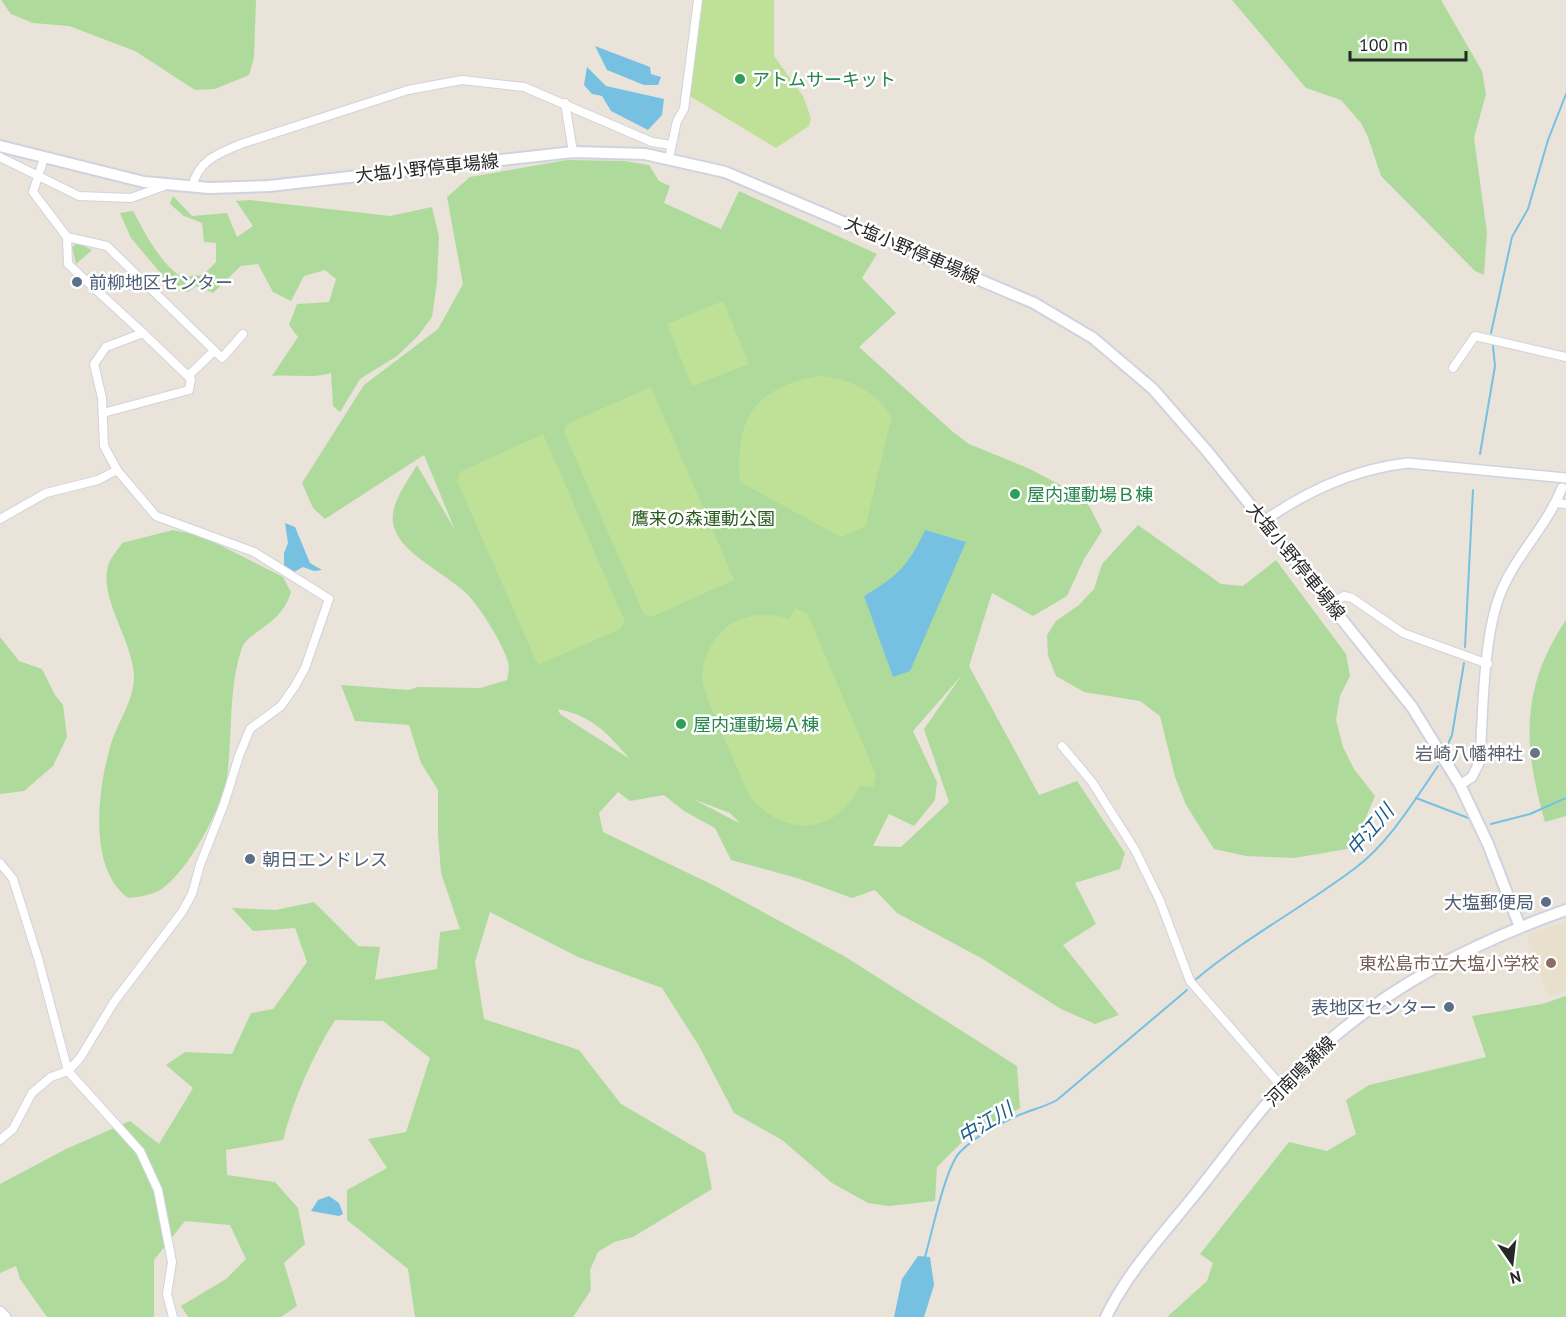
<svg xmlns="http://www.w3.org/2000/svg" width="1566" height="1317" viewBox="0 0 1566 1317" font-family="'PT Sans','Noto Sans JP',sans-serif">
<rect width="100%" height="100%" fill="#e9e3da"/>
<!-- education -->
<path fill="#e9e0cb" d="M1566,921V991L1548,997L1527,935Z"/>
<!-- green -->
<g fill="#aedb9b" fill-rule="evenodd">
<path d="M1,0H256L254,57L249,75L215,89L195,90L135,51L69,26L33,23L11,14Z"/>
<path d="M1232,0H1441L1482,71L1486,94L1474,138L1487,233L1484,275L1475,271L1381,176L1368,137L1361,123L1341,100L1306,88Z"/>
<path d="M567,160L624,161L649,165L659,181L670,186L664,203L721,229L739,191L877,254L862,278L896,313L859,347L953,432L969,444L1030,469L1085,498L1102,531L1084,559L1067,596L1033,616L992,593L969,666L1039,795L1077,781L1125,853L1120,869L1075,883L1096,924L1063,945L1119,1015L1095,1024L1061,1009L981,958L897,913L875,890L852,898L797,878L731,860L715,828L684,811L664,795L630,801L618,792L599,813L603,832L715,886L844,956L1017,1066L1020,1108L967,1137L937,1167L935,1201L889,1206L868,1203L832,1183L782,1140L734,1113L699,1046L662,988L578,957L490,912L475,962L484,1019L579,1050L621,1104L705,1153L712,1189L633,1237L614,1242L598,1252L590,1270L591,1290L573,1317H415L408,1269L347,1220V1190L387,1168L368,1139L406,1132L430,1058L383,1021L335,1020C312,1057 294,1098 283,1140L226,1150L227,1175L275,1182L298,1208L305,1244L284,1263L297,1306L281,1317H188L181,1306L226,1279L246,1259L230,1225L185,1221L154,1260V1317H47L20,1279L16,1266L0,1273V1184L66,1149L130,1121L159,1144L193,1088L166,1065L185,1052L232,1054L251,1013L273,1009L307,962L295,928L253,931L232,908L276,910L314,902L358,946L380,947L375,980L437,969L440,932L460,929L441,873L438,834V790L421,763L409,725L355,721L341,685L409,690L418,687L480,688L507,680C508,674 510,667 508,662C503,644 481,609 468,595C448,573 388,550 393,514C395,497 409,479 417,465L455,530L424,455L325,519L313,508L302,483L364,385L438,329L463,284L447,197L470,177ZM962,675L924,729L949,802L901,847L873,846L889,814L914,826L935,800L937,782L913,731ZM558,709C593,716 608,734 630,759L560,714ZM693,799L730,813L740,823H739Z"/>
<path d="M173,196L192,216L227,213L237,237L253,226L236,201L250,200L390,216L432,207L439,237L437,282L432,317L418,336L397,356L360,379L340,412L333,406L331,373C312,379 291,374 272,376L298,337L289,325L297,304L329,302L336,279L325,270L304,276L291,301L273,292L258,264L241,266L213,293L196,286L188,292L174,289L131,238L120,213L133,211C147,236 158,260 181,277L203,275L216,262V243L204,242L202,223L184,216L170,204Z"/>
<path d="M78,243L92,250L76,264L72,247Z"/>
<path d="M1138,525L1221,584L1243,586L1276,560L1346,654L1350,676L1340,696L1336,720L1343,747L1354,769L1375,796L1353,848L1294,858L1246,856L1214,849L1186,805L1175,777L1160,716L1140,701L1084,692L1056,676L1048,656L1047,635L1056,621L1079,605L1094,589L1102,564Z"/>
<path d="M173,530L202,536L283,577L291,592C281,626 248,631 242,648C230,682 232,722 229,757C228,765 228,775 226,784C217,815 189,869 163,888C153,895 140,897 128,898C87,868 98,787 111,744C118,721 134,701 134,676C133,641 99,599 108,566C110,558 118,550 122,543Z"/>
<path d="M1566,620V816L1545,822C1523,747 1520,688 1566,620Z"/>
<path d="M0,637L19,661L42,669L55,695L63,705L67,737L53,766L24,791L0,794Z"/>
<path d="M1566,996V1317H1167L1207,1281L1213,1263L1200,1254L1289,1142L1327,1151L1356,1134L1346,1100L1369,1085L1486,1057L1472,1016L1542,1004Z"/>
</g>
<!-- pitch -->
<g fill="#bfe197">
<path d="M701,0H774V56L803,96L811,118L809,126L776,148L688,95Z"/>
<path d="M723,301L749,364L692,386L667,324Z"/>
<path d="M818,376C853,379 870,389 892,416L865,527L841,537L740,482C735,419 754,388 818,376Z"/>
<path d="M651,387L734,580L651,617L644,614L564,432L567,424Z"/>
<path d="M543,434L625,622L620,629L538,665L457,481L460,472Z"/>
<path d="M796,608L808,615L876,775L873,787L860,786C835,836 785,837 750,797C742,777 701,691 702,677C703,657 712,638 728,626C747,613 768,612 789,619Z"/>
</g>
<!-- water -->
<g fill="#76c1e2">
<path d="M595,46L650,67L651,74L661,77L658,85H644L607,70Z"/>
<path d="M587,67L606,86L664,99L662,115L648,130L611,111L602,96L592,94L584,85Z"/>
<path d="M285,523L295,527L310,563L322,570L314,571L303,567L294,572L284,568V553L288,543Z"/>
<path d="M925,530L966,542L910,671L893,677L864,596C897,577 909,565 925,530Z"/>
<path d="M329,1196L339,1203L343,1214L339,1216L311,1211L318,1200Z"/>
<path d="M918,1256L930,1257L934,1285L924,1317H894L902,1279Z"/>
</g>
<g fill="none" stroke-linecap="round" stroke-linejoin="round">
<!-- stream -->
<g stroke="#76c1e2" stroke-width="2">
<path d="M1491,333L1512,237L1528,209L1548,140L1566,94"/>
<path d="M1480,454L1495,366L1493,346"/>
<path d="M1465,647L1473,490"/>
<path d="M1448,744L1452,735L1464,663"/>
<path d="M1416,798L1471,819"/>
<path d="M1491,824L1530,814L1566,798"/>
<path d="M1195,980C1245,938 1302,908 1354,869C1389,843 1414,801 1438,766"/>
<path d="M925,1257C932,1233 945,1168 960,1152C975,1137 996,1125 1015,1117C1029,1110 1043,1108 1057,1100L1187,990"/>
</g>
<defs>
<g id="minor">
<path d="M565,103L573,152"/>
<path d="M0,157L79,196L131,198L164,186"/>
<path d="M669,158L677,121L684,109L698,0"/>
<path d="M192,187C199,160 217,154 241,144L408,90L462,80L524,87L652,142L671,145"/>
<path d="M67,237L107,246L222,358L243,334"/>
<path d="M1453,368L1475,336L1566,357"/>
<path d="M188,376L213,352"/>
<path d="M103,413L189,390L191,379L143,333"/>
<path d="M1556,503L1566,504"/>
<path d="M0,519L46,493L98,480L117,470"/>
<path d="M1330,604L1344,596L1352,598L1403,633L1488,664"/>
<path d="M1062,746L1092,782L1135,850L1160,901L1190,981L1282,1087"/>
<path d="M0,863L13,879L38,958L68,1071L140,1151L158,1190L172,1262L167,1294L173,1317"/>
<path d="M0,1140L13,1129L32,1093L51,1077L68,1071L80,1058L114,1002L182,912L192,894L200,865L224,804L239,756L250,729L281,706L295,686L305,668L329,599L254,552L156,516L117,470L104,446L102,398L94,364L106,347L143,333L68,264L67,237L33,192L44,158"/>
</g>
<g id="tertiary">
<path d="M1264,521C1308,490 1355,469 1408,463L1566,478"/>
<path d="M1460,785L1472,777L1480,761C1483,713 1483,635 1501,592C1516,555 1547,526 1562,488"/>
<path d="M0,1311L6,1317"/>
</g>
<g id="secondary">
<path d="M0,146L144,182L209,188L269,186L573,152L645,154L725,172L1034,303L1093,338L1153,389L1207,451L1412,707L1460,785L1488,844L1520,927"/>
<path d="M1106,1317C1128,1271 1165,1232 1197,1192C1233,1147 1266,1099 1308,1060C1382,989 1470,944 1566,910"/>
</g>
</defs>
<!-- minor casing -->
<use href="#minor" stroke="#d0d2df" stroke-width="10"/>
<!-- tertiary casing -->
<use href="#tertiary" stroke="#d0d2df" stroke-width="12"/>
<!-- secondary casing -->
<use href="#secondary" stroke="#d0d2df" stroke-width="14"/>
<!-- minor -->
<use href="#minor" stroke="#fff" stroke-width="8"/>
<!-- tertiary -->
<use href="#tertiary" stroke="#fff" stroke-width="9"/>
<!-- secondary -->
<use href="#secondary" stroke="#fff" stroke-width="10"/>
</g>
<!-- markers -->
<g fill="#2e9e5b" stroke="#fff" stroke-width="2">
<circle cx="740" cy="79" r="6"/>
<circle cx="1015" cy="494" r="6"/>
<circle cx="681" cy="724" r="6"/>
</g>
<g fill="#5c6f8a" stroke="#fff" stroke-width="2">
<circle cx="77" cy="282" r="6"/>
<circle cx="250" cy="859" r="6"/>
<circle cx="1546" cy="902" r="6"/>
<circle cx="1449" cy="1007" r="6"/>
</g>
<circle fill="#6b7280" stroke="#fff" stroke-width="2" cx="1535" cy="753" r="6"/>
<circle fill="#8d6e63" stroke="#fff" stroke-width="2" cx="1551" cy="963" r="6"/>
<g text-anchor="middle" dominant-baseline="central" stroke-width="5" stroke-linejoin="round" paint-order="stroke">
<!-- leisure labels -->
<g font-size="18" fill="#27864d" stroke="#fff" text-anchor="start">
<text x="752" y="79">アトムサーキット</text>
<text x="1027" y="494">屋内運動場Ｂ棟</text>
<text x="693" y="724">屋内運動場Ａ棟</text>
</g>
<!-- street labels -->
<g font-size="18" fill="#272727" stroke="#fff">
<text transform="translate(427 168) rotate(-6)">大塩小野停車場線</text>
<text transform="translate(912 250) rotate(23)">大塩小野停車場線</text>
<text transform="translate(1296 561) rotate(51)">大塩小野停車場線</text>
<text transform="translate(1300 1071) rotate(-45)">河南鳴瀬線</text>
</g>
<!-- service labels -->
<g font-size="18" fill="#4e5e75" stroke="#fff" text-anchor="start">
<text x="89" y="282">前柳地区センター</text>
<text x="262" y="859">朝日エンドレス</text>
<text x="1534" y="902" text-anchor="end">大塩郵便局</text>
<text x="1437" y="1007" text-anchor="end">表地区センター</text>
</g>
<!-- park labels -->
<g font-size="18" fill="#2a5c1f" stroke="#fff">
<text x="703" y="518">鷹来の森運動公園</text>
</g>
<!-- worship labels -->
<g font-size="18" fill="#5b616d" stroke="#fff" text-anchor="end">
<text x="1523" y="753">岩崎八幡神社</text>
</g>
<!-- education labels -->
<g font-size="18" fill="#785e54" stroke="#fff" text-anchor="end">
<text x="1539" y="963">東松島市立大塩小学校</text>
</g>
<!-- water labels -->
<g font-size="20" font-style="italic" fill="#195f8a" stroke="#fff">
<text transform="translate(1370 830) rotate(-49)">中江川</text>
<text transform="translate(985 1123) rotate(-31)">中江川</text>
</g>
</g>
<!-- north arrow -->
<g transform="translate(1512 1263) rotate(166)" stroke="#ffffff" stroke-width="4.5" paint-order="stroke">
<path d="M0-4.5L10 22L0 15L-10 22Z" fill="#272727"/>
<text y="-9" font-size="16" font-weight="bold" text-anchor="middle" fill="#272727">N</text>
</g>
<!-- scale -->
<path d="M1350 51v9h116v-9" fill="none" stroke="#272727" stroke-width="3"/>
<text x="1359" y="51" font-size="18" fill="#272727" stroke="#ffffff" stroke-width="4.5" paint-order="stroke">100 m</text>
</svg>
